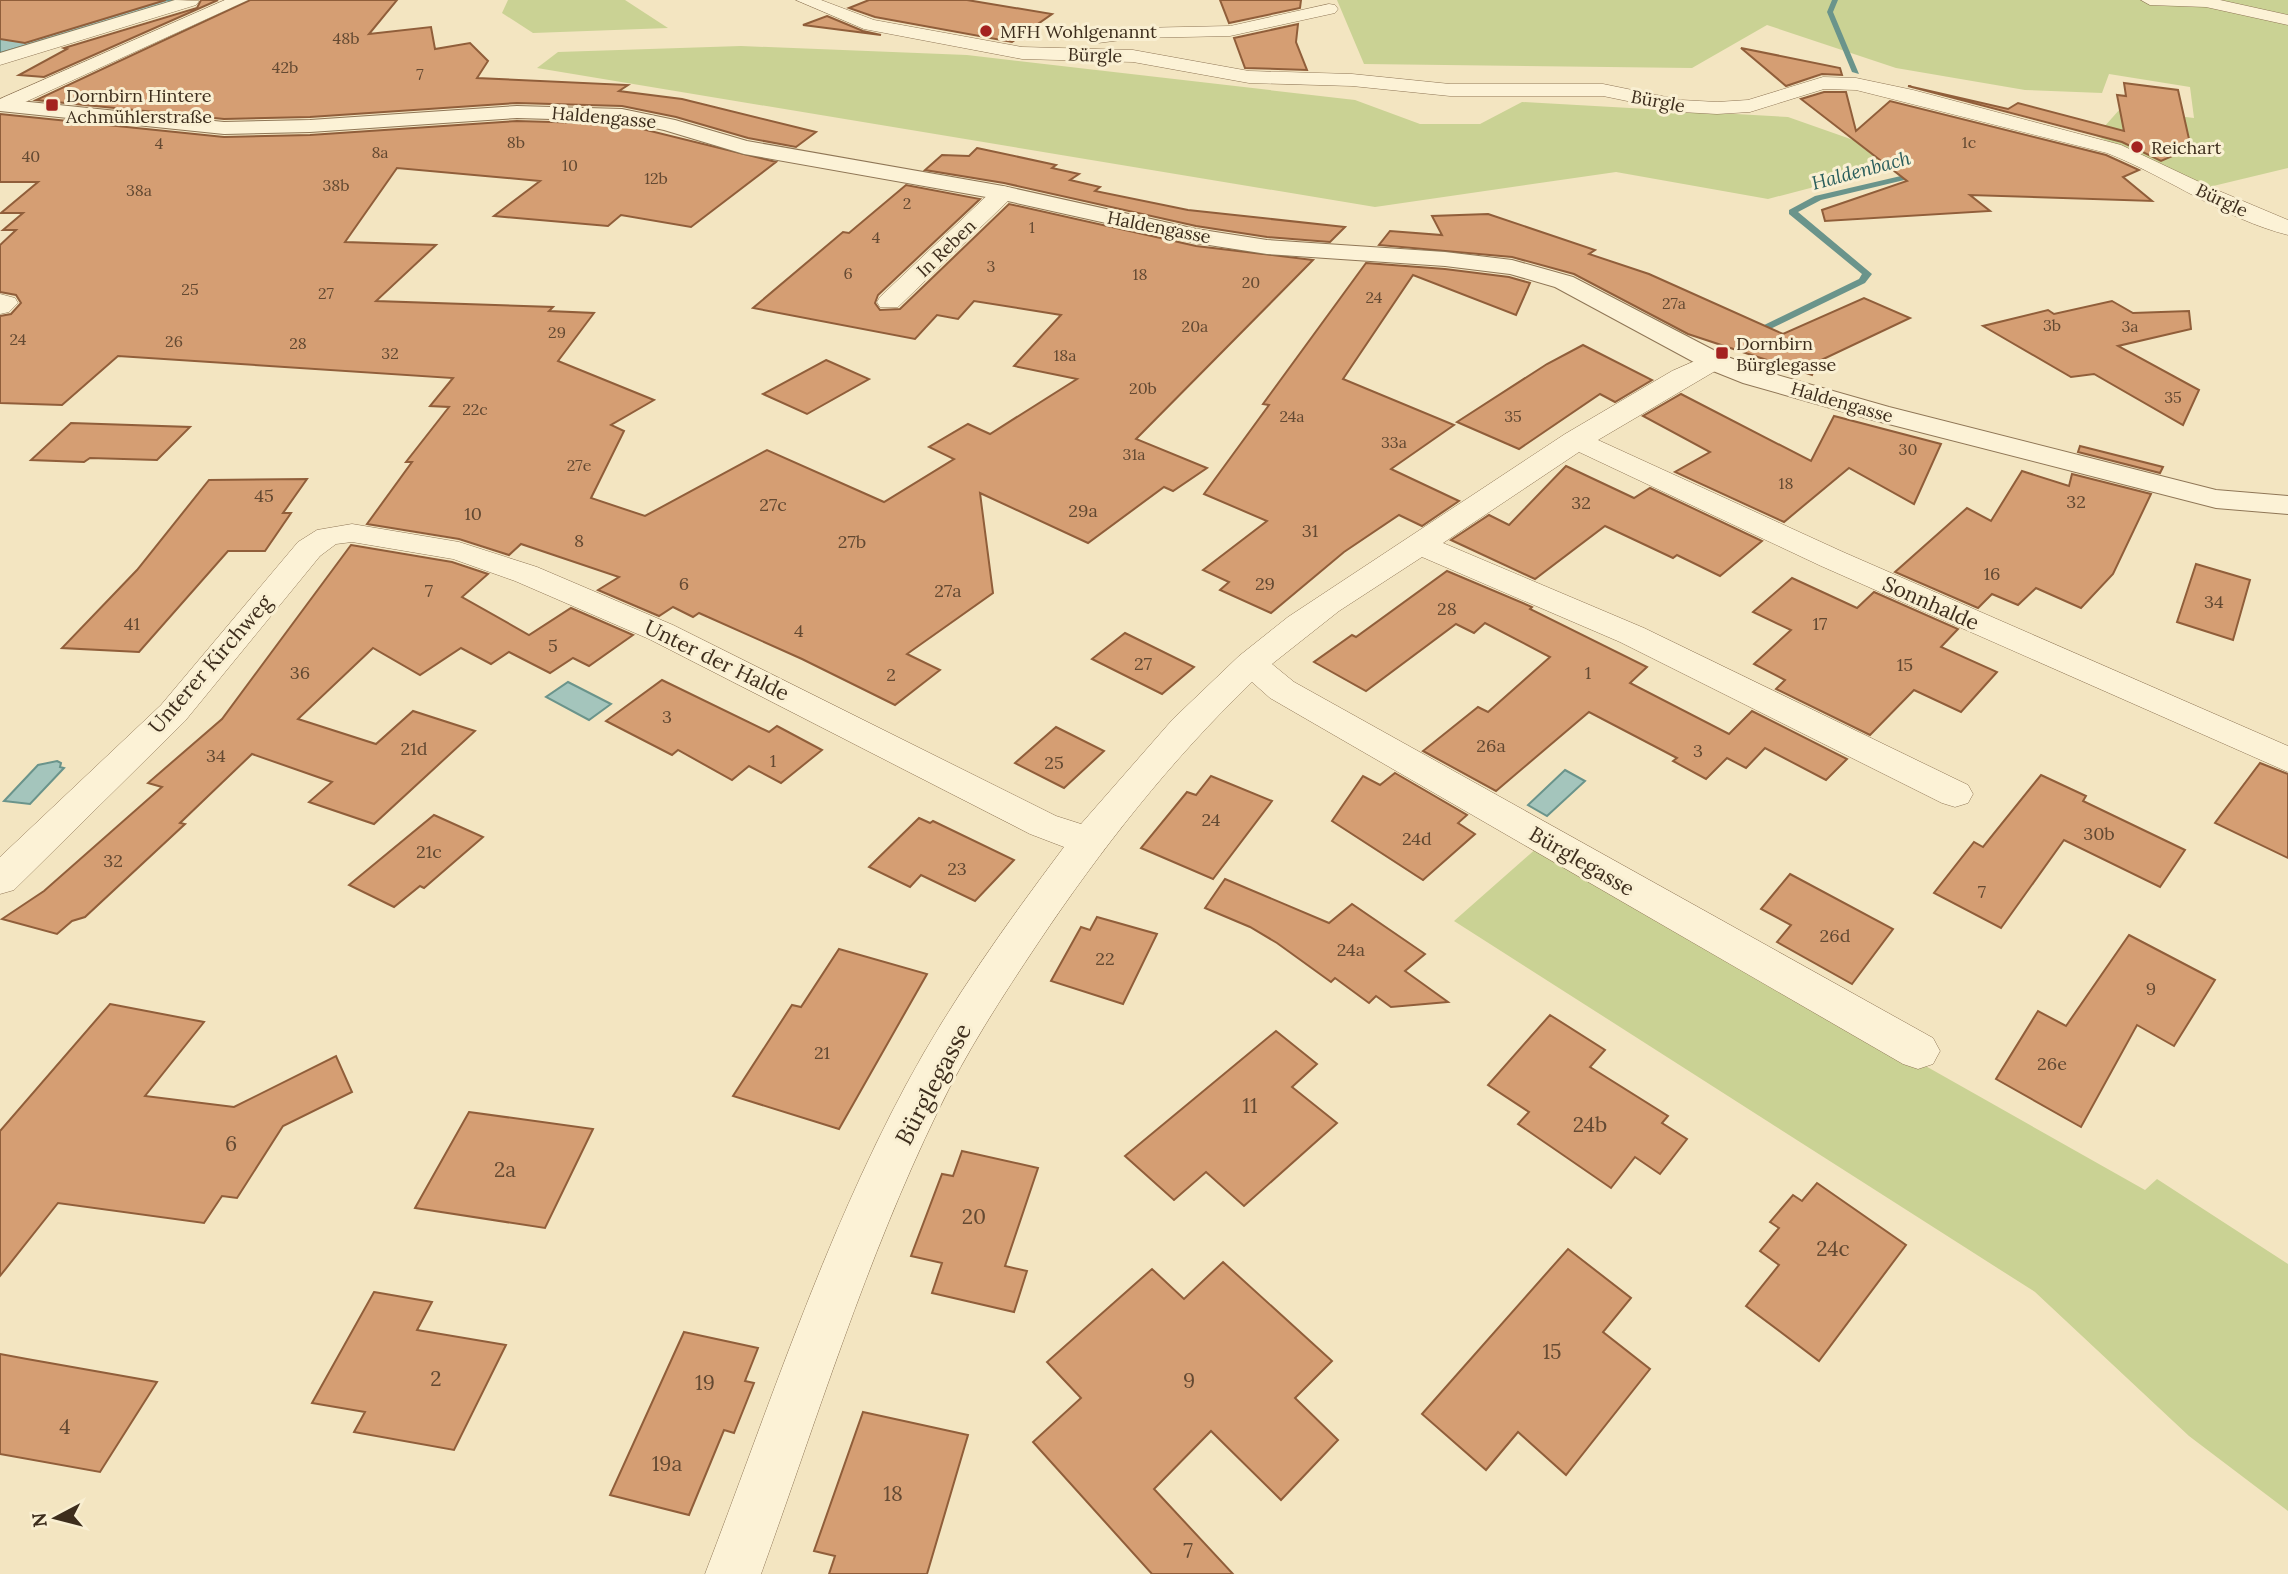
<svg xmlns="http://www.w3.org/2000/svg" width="2288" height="1574" viewBox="0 0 2288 1574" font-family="Lora,serif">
<rect width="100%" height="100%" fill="#f3e5c1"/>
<!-- green -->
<g fill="#cad294">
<path d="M508,0H625L668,28L533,33L502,13Z"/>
<path d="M1337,0H2288V168L2209,187L2096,136L2120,109L2194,118L2190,87L2109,74L2102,93L2025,90L1896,68L1767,25L1692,68L1364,64Z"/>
<path d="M741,46L967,55L1355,100L1420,124H1480L1522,102L1788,117L1913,161L1768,199L1616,172L1375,207L537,68L558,52Z"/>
<path d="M1538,847L2145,1190L2157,1179L2288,1264V1511L2189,1436L2035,1292L1454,921Z"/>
</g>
<!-- water -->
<g fill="#a4c5bc" stroke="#6a948b" stroke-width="2">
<path d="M80,0H177L0,53V23Z"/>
<path d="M568,682L611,704L589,720L546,697Z"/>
<path d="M57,761L61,763L60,767L64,768L30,804L4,801L38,765Z"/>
<path d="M1565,770L1585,781L1547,816L1528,805Z"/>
</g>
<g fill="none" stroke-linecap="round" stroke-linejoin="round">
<!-- stream -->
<g fill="#6a948b" fill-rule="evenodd">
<path d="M1832,0H1838L1833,12L1859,74L1852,72L1827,12Z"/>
<path d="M1918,172L1922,174L1921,176L1821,200L1798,212L1872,274L1865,283L1725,351H1719V347L1859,279L1862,274L1789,214V210L1815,196Z"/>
</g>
</g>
<!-- building -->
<g fill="#d59e73" stroke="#905e3a" stroke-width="2">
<path d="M0,0H166L25,43L0,39Z"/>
<path d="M201,0H218L44,77L19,75L67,49L64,48L197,8Z"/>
<path d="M250,0H397L369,34L431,27L435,49L470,43L488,61L477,78L628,85L619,91L682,99L816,132L796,147L748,138L676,117L622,106L517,103L310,117L224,119L36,100Z"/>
<path d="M869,0H967L1052,14L1012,42L875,17L849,8Z"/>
<path d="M1220,0H1301L1300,8L1229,23Z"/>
<path d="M827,16L863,31L881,35L803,25Z"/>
<path d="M1298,24L1296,42L1307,70L1245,68L1234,38Z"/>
<path d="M1741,48L1840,68L1842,75L1822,74L1786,86Z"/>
<path d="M2124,83L2178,90L2191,148L2161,161L2122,142L1908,86L2008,109L2018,103L2124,131L2117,95L2126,96Z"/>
<path d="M1824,92H1846L1856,131L1890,101L2106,155L2139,170L2123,177L2152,201L1970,195L1990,211L1825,221L1822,210L1907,181L1801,99Z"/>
<path d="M0,114L224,137L310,135L517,121L622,124L776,162L691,227L621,215L608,226L494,216L540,181L397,168L345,242L436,245L376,301L553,307L549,311L594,313L558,361L654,400L611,425L624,431L591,498L645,516L767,450L884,502L954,459L929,447L968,424L990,434L1077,379L1014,366L1061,315L974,301L958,319L937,315L915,339L753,308L843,232L849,233L906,185L980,199L878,295L875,303L880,310L900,309L1009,204L1196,246L1313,260L1136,439L1207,468L1173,491L1164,487L1088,543L980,493L993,593L907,654L940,670L895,705L802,659L699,613L693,617L673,607L659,616L598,590L619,577L521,544L509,555L459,539L367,524L412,462H406L449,407L430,406L453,378L118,356L62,405L0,403V316L11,314L21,303L16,295L0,292V245L16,230H3L23,213H1L38,182H0Z"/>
<path d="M977,148L1056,165L1052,168L1079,174L1070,180L1100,187L1095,191L1188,210L1345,227L1330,242L1267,237L1196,226L1004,183L925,170L942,155L969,156Z"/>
<path d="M1488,214L1595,250L1589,254L1649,274L1783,334L1864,298L1910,318L1817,362L1812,375L1688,334L1574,274L1512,257L1379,245L1390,231L1442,235L1432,216Z"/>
<path d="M1366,263L1445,269L1509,277L1530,283L1516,315L1413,275L1343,379L1454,425L1391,469L1459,501L1422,526L1399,515L1344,552L1271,613L1220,590L1229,582L1203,570L1267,521L1204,494L1269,405L1263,404Z"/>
<path d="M2112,301L2133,313L2189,311L2191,329L2118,346L2199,390L2183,425L2094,374L2071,377L1983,326L2048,310L2054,314Z"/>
<path d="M1583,345L1652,380L1615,402L1600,394L1519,449L1457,422L1547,364Z"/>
<path d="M826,360L869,379L807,414L763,394Z"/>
<path d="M1681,394L1811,461L1834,416L1941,444L1914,504L1849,468L1784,522L1675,472L1710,452L1643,416Z"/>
<path d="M71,423L190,427L157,460L90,458L84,462L31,460Z"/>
<path d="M2080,446L2163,467L2160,473L2078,452Z"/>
<path d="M1566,466L1634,498L1650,488L1762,541L1720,576L1677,555L1673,558L1605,526L1535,579L1451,540L1489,515L1509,525Z"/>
<path d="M2022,471L2069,486L2072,474L2151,494L2113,574L2081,608L2036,588L2018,605L1992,594L1978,608L1895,572L1967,508L1991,521Z"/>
<path d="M307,479L283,513H291L265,551H228L139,652L62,648L137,570L209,480Z"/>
<path d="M351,545L452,562L488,574L462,597L529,635L571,608L633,635L589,666L573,658L550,673L509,652L491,664L461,648L420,675L373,648L298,719L376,744L413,711L475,731L374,824L309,802L332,782L252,754L180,823L185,824L85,917L72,921L57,934L2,919L44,891L162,787L148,783L222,719Z"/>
<path d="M2196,564L2250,580L2233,640L2177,622Z"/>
<path d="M1447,571L1532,607L1530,609L1647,667L1630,683L1729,734L1752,711L1847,759L1826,780L1765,748L1746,768L1727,758L1706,779L1673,761L1677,758L1589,712L1496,791L1423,751L1478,707L1488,712L1550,657L1485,623L1474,633L1456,624L1366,691L1314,662L1352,635L1356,637Z"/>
<path d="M1792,578L1857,608L1874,592L1958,629L1941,647L1997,672L1961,712L1914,690L1870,735L1776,689L1785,680L1754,664L1791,630L1753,612Z"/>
<path d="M1125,633L1194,667L1162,694L1092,659Z"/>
<path d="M662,680L769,732L777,726L822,750L781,783L749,766L732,780L678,750L672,755L606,721Z"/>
<path d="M1056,727L1104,751L1064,788L1015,763Z"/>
<path d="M2260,763L2288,774V858L2215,823Z"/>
<path d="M1395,773L1467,815L1458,823L1475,834L1423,880L1332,821L1363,776L1380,785Z"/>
<path d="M2041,775L2086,796L2083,801L2185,850L2160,887L2064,840L2001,928L1934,893L1974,842L1983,847Z"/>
<path d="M1211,776L1272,801L1213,879L1141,848L1187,792L1196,795Z"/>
<path d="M434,815L483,837L424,888L420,886L394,907L349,885Z"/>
<path d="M919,818L930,823L933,821L1014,860L975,901L921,875L910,887L869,867Z"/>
<path d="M1790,874L1893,929L1852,984L1777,942L1791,925L1761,909Z"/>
<path d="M1225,879L1329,923L1352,904L1425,954L1405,971L1448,1002L1391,1007L1376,996L1369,1003L1335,978L1331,982L1277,943L1250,927L1205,908Z"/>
<path d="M1097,917L1157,934L1123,1004L1051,981L1081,927L1090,930Z"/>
<path d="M2129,935L2215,980L2174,1046L2137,1025L2081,1127L1996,1079L2038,1011L2066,1026Z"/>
<path d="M839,949L927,974L839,1129L733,1096L792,1005L801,1007Z"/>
<path d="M110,1004L204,1022L145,1096L234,1107L336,1056L352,1092L283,1126L237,1198L222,1196L204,1223L58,1203L0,1276V1131Z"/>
<path d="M1550,1015L1605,1050L1590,1067L1668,1116L1662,1123L1687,1139L1660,1174L1635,1157L1611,1188L1518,1124L1529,1112L1488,1085Z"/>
<path d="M1276,1031L1317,1064L1292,1087L1337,1123L1244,1206L1206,1172L1174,1200L1125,1156Z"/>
<path d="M469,1112L593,1129L545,1228L415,1208Z"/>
<path d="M962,1151L1038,1168L1005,1266L1027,1271L1014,1312L932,1293L942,1263L911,1256L942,1174L953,1176Z"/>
<path d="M1817,1183L1906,1245L1819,1361L1746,1306L1779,1265L1760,1251L1779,1228L1770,1222L1793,1195L1802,1201Z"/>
<path d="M1568,1249L1631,1298L1603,1332L1650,1369L1566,1475L1518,1432L1486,1470L1422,1414Z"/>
<path d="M1223,1262L1332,1361L1295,1398L1338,1440L1281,1500L1211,1431L1154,1489L1233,1574H1152L1033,1442L1081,1398L1047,1362L1152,1269L1184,1299Z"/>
<path d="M374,1292L432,1302L417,1330L506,1345L454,1450L354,1432L365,1412L312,1403Z"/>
<path d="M684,1332L758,1348L745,1381L754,1383L734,1433L724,1430L689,1515L610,1495Z"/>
<path d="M0,1354L27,1359L157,1382L100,1472L0,1454Z"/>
<path d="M863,1412L968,1435L927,1574H829L835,1556L814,1551Z"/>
</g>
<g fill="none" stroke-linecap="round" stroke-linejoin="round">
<defs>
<g id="minor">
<path d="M175,0L199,1L196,5L0,65V53Z"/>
<path d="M225,0H248L10,109L0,110V99Z"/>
<path d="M796,0H821L874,20L1022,47L1133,50L1249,71L1352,74L1450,84H1603L1681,100L1717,102L1748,100L1823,77L1856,78L1913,90L2121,145L2212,188L2288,220V235C2224,219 2168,177 2107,153L1856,90L1824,89L1750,112L1717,114L1681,112L1603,96H1450L1352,86L1249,83L1133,62L1022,59L864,29Z"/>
<path d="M2141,0H2220L2288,15V25L2206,7L2150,5Z"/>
<path d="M1329,4L1335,5L1338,9L1335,13L1230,36L1137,38L1098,43L1089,38L1098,33L1137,28L1230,26Z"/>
<path d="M1003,186L1011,188L1014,193L1011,198L898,307H880L877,302L880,297L995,188Z"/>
<path d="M0,294L15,298L18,303L9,312L0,314Z"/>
<path d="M1713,353L1722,355L1726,361L1722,367L1598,440L1843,552L2288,746V772L1821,566L1579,452L1443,543L1644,628L1968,785L1973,794L1968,803L1955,807L1942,803L1620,642L1422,557L1339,611L1272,664L1294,682L1933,1038L1940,1051L1933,1064L1918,1069L1903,1064L1270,698L1252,682C1170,761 1101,849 1038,943C1002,997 966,1052 938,1111C866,1259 817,1419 761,1574H705C768,1410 823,1240 906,1085C951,1001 1007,923 1064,847L1030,834L649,639L515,581L453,559L352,542L336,544L320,556L185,721L14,890L0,894V857L161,705L298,542L317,530L352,524L459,542L537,567L673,625L1056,816L1081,824L1173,719L1239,656L1288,617L1565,434L1672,371Z"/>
</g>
<path id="tertiary" d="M0,99L224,122L310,120L517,106L622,109L675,120L747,141L1003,186L1196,229L1267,240L1445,252L1512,260L1573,277L1723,355L1763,371L1889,407L2216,490L2288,496V514L2216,508L1869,419L1743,383L1703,367L1555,287L1510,274L1445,266L1267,254L1196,243L1003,200L744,154L664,130L622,121L517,118L310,132L224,134L0,111Z"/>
</defs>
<!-- minor casing -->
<use href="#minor" stroke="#8f7656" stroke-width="1"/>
<!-- tertiary casing -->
<use href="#tertiary" stroke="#8f7656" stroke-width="2"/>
<!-- minor -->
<use href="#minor" fill="#fcf2d6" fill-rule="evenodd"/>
<!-- tertiary -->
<use href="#tertiary" fill="#fcf2d6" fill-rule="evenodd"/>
</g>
<!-- markers -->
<g fill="#a42220" stroke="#f9efd2" stroke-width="2.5">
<circle cx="986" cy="31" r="7"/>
<rect x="45" y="98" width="14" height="14" rx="3.5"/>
<circle cx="2137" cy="147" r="7"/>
<rect x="1715" y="346" width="14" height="14" rx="3.5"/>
</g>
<g text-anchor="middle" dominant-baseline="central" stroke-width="6" stroke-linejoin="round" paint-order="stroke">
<!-- far-number labels -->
<g font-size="16" fill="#634932">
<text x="346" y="38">48b</text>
<text x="285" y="67">42b</text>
<text x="420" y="74">7</text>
<text x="516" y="142">8b</text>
<text x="1969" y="142">1c</text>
<text x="159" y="143">4</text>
<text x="380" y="152">8a</text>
<text x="31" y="156">40</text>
<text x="570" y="165">10</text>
<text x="656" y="178">12b</text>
<text x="336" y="185">38b</text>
<text x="139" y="190">38a</text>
<text x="907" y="203">2</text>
<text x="1032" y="227">1</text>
<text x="876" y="237">4</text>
<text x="991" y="266">3</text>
<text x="848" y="273">6</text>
<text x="1140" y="274">18</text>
<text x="1251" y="282">20</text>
<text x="190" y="289">25</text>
<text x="326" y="293">27</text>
<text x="1374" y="297">24</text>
<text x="1674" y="303">27a</text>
<text x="2052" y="325">3b</text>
<text x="1195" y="326">20a</text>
<text x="2130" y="326">3a</text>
<text x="557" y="332">29</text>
<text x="18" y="339">24</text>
<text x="174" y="341">26</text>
<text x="298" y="343">28</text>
<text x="390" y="353">32</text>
<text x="1065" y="355">18a</text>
<text x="1143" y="388">20b</text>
<text x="2173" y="397">35</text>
<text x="475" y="409">22c</text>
<text x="1292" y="416">24a</text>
<text x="1513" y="416">35</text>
<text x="1394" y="442">33a</text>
<text x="1908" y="449">30</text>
<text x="1134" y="454">31a</text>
<text x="579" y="465">27e</text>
<text x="1786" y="483">18</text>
</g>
<!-- far-poi labels -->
<g font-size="18" fill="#3d2d1c" stroke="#f9efd2" text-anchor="start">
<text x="1000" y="31">MFH Wohlgenannt</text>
<text x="66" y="95">Dornbirn Hintere<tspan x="66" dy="21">Achmühlerstraße</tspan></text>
<text x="2151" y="147">Reichart</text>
<text x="1736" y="343">Dornbirn<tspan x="1736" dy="21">Bürglegasse</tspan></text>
</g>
<!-- far-street labels -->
<g font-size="18" fill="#3d2d1c" stroke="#f9efd2">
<text transform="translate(1095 55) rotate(2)">Bürgle</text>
<text transform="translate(1658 101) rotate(11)">Bürgle</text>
<text transform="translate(604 117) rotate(5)">Haldengasse</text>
<text transform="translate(2222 200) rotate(25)">Bürgle</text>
<text transform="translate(1159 227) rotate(11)">Haldengasse</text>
<text transform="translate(946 248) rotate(-44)">In Reben</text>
<text transform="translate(1842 402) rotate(16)">Haldengasse</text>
</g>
<!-- number labels -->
<g font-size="18" fill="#634932">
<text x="264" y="495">45</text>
<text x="2076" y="501">32</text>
<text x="1581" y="502">32</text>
<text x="773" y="504">27c</text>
<text x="1083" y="510">29a</text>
<text x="473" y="513">10</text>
<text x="1310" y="530">31</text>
<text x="579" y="540">8</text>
<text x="852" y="541">27b</text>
<text x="1992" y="573">16</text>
<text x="684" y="583">6</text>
<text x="1265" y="583">29</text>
<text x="429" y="590">7</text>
<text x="948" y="590">27a</text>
<text x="2214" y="601">34</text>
<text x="1447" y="608">28</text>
<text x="132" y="623">41</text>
<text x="1820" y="623">17</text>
<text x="799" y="630">4</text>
<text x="553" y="645">5</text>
<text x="1143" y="663">27</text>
<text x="1905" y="664">15</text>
<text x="300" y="672">36</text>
<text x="1588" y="672">1</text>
<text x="891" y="674">2</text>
<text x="667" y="716">3</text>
<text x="1491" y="745">26a</text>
<text x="414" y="748">21d</text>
<text x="1698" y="750">3</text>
<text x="216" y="755">34</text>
<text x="773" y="760">1</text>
<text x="1054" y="762">25</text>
<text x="1211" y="819">24</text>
<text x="2099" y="833">30b</text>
<text x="1417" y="838">24d</text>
<text x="429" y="851">21c</text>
<text x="113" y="860">32</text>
<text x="957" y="868">23</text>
<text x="1982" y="891">7</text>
<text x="1835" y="935">26d</text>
<text x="1351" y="949">24a</text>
<text x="1105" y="958">22</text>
<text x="2151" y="988">9</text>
<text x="822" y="1052">21</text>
<text x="2052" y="1063">26e</text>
</g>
<!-- far-water labels -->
<g font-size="19" font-style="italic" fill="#2a5e5c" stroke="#f9efd2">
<text transform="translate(1861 170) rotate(-15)">Haldenbach</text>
</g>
<!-- street labels -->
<g font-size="21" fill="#3d2d1c" stroke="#f9efd2">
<text transform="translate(1931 603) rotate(24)">Sonnhalde</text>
<text transform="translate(717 660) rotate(26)">Unter der Halde</text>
<text transform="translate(210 664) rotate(-49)">Unterer Kirchweg</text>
<text transform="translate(1582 861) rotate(30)">Bürglegasse</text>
</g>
<!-- near-number labels -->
<g font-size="21" fill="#634932">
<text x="1250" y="1105">11</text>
<text x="1590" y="1124">24b</text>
<text x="231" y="1143">6</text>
<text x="505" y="1169">2a</text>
<text x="974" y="1216">20</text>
<text x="1833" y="1248">24c</text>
<text x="1552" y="1351">15</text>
<text x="436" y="1378">2</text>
<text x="1189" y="1380">9</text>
<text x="705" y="1382">19</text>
<text x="65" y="1426">4</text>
<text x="667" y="1463">19a</text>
<text x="893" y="1493">18</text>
<text x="1188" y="1550">7</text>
</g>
<!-- near-street labels -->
<g font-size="24" fill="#3d2d1c" stroke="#f9efd2">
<text transform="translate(933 1084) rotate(-62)">Bürglegasse</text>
</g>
</g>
<!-- north arrow -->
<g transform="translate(56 1518) rotate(263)" stroke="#f9efd2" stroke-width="5" paint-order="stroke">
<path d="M0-5L12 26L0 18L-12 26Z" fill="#3d2d1c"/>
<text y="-10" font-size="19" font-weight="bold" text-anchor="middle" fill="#3d2d1c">N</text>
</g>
</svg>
